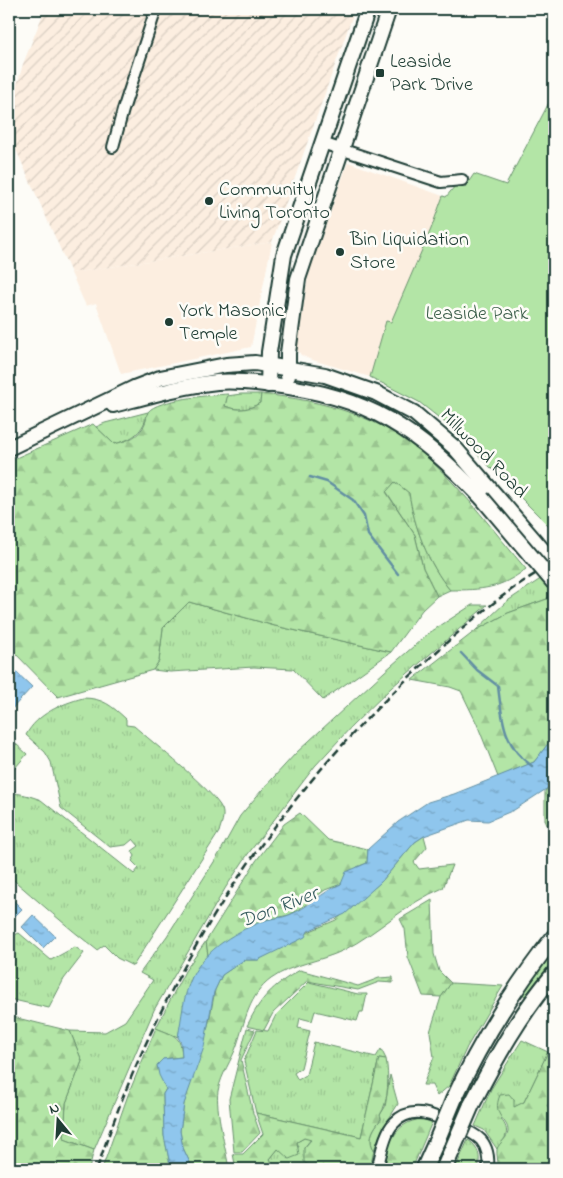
<svg xmlns="http://www.w3.org/2000/svg" width="563" height="1178" viewBox="0 0 563 1178" font-family="'Indie Flower',sans-serif">
<defs>
<pattern id="industrial-furrows" width="10" height="10" patternUnits="userSpaceOnUse" patternTransform="scale(1.25)"><rect width="10" height="10" fill="#fceee0"/><path d="M-1 1l2-2M0 10L10 0M9 11l2-2" fill="none" stroke="#d8cdc1"/></pattern>
<pattern id="grass-tufts" width="24" height="20" patternUnits="userSpaceOnUse" patternTransform="scale(1.25)"><rect width="24" height="20" fill="#b3e5a6"/><path d="M3 7l-1-3M5 7V3M7 7l1-3M15 17l-1-3M17 17v-4M19 17l1-3" fill="none" stroke="#9ac590"/></pattern>
<pattern id="forest-firs" width="22" height="20" patternUnits="userSpaceOnUse" patternTransform="scale(1.25)"><rect width="22" height="20" fill="#b3e5a6"/><path d="M5 1l3.5 6h-7zM16 11l3.5 6h-7z" fill="#9ac590"/></pattern>
<pattern id="water-ripples" width="26" height="14" patternUnits="userSpaceOnUse" patternTransform="scale(1.25)"><rect width="26" height="14" fill="#8fc6ed"/><path d="M2 4q2-2 4 0t4 0M15 11q2-2 4 0t4 0" fill="none" stroke="#74a2c1"/></pattern>
</defs>
<rect width="100%" height="100%" fill="#fdfcf7"/>
<filter id="ink" filterUnits="userSpaceOnUse"><feTurbulence type="fractalNoise" baseFrequency=".02" numOctaves="2"/><feDisplacementMap in="SourceGraphic" scale="10" xChannelSelector="R" yChannelSelector="G"/><feConvolveMatrix kernelMatrix="1 2 1 2 8 2 1 2 1" color-interpolation-filters="sRGB"/></filter>
<g filter="url(#ink)">
<!-- built -->
<g fill="#fceee0">
<path d="M348,162L443,196L432,229L391,322L387,321L370,377L309,359L301,355L297,349L308,276Z"/>
<path d="M272,242L251,347L121,374L96,303L86,306L71,273Z"/>
</g>
<!-- industrial -->
<path fill="url(#industrial-furrows)" d="M45,9H355L272,242L71,273L9,134V113L23,64Z"/>
<!-- grass -->
<g fill="url(#grass-tufts)" stroke="#69916d">
<path d="M241,394H261L260,403C248,410 238,411 225,406L227,396Z"/>
<path d="M148,412C143,432 134,439 114,444L96,427L105,423Z"/>
<path d="M395,482L409,492C414,526 428,564 450,590L437,596L423,568L415,535L386,491Z"/>
<path d="M554,570V590L547,599L508,613L475,631L506,602Z"/>
<path d="M189,602L275,626L391,652L323,700L293,669L254,667L170,672L153,670L159,661L163,628Z"/>
<path d="M472,605H487L392,687L352,726L315,766L248,854L226,887L154,1010L94,1150L64,1139L66,1103L82,1061L70,1031L105,1032L125,1021L153,980L140,973L167,936L219,854L240,816L262,790L296,753L384,672L429,633Z"/>
<path d="M83,698C103,698 112,706 126,719V725L134,726C151,741 215,792 222,809C225,817 221,824 219,832L133,966L117,958L104,945L97,950C67,927 38,901 9,876V793C21,793 30,796 41,800L134,874L139,868L132,861L135,856L132,851L139,846L133,839L126,845L110,847L61,808L51,762L45,752L26,735C37,714 61,704 83,698Z"/>
<path d="M16,744L27,754L9,775V752Z"/>
<path d="M19,933L51,960L75,947L84,953L64,979L49,1008L9,999V941L10,937Z"/>
<path d="M206,941L208,955L192,977L178,1037L156,1028L185,971Z"/>
<path d="M554,951V960L525,996L522,994Z"/>
<path d="M309,982L358,994H367L363,1012H360L357,1021L315,1011L312,1021L300,1018L298,1028L310,1031L301,1068L294,1073L298,1080L306,1075L314,1042L376,1057L381,1049L386,1059L379,1058L361,1137L256,1113L244,1061L257,1030L268,1031L276,1015Z"/>
<path d="M451,983L503,986L467,1047L449,1086L437,1096L432,1085H423L434,1057L430,1032L441,997Z"/>
<path d="M522,1040L548,1052L524,1102L516,1107L513,1106L514,1100L501,1119C511,1132 506,1137 497,1149L484,1130L475,1126L491,1089Z"/>
<path d="M390,1075L398,1104L382,1130L374,1150C367,1138 373,1129 381,1119L380,1115L385,1107Z"/>
<path d="M304,1138L311,1139L304,1148L308,1165L324,1169H275L270,1159L278,1149L299,1147L297,1142Z"/>
<path d="M468,1140C479,1146 481,1158 478,1169H455Z"/>
</g>
<!-- forest -->
<g fill="url(#forest-firs)" stroke="#69916d">
<path d="M228,394L225,406C238,411 248,410 260,403L261,394C322,400 386,417 431,461C466,493 495,533 526,569C500,589 482,590 450,590C428,564 414,526 409,493L395,482L386,492L415,535L423,568L437,596L422,610L391,652L275,626L189,602L163,628L159,661L153,670L58,697L9,647V461L93,424L114,444C127,441 140,437 145,423C147,420 146,415 148,412C157,399 213,395 228,394Z"/>
<path d="M554,590V736L534,762L498,777L477,724L461,691L450,687L412,680L475,631L508,613L547,599Z"/>
<path d="M554,784V822L547,825L545,820V791Z"/>
<path d="M300,813L328,840L368,849L367,863L357,867L341,884L325,890L300,909L289,915L267,920L226,941L208,955L206,941L256,861L284,824Z"/>
<path d="M424,836L427,847L414,862L419,869L452,865L443,888C406,903 379,932 344,950C320,962 293,963 271,979C249,995 245,1021 237,1045C232,1060 221,1074 218,1091C215,1108 226,1150 229,1169H193L183,1148L180,1131L184,1104L209,1022L215,990L222,975L244,960H258L308,932L336,920L381,882L415,842Z"/>
<path d="M432,900L434,954L439,971L451,983L441,997L423,996L408,957L405,929L400,919Z"/>
<path d="M300,970L358,986L379,978L393,977V983L379,982L358,990L307,981L273,1013L264,1030L247,1026C261,997 272,986 300,970Z"/>
<path d="M9,1016L70,1031L82,1061L66,1103L64,1139L94,1150L89,1169H9Z"/>
<path d="M156,1028C175,1036 181,1035 182,1057L163,1059L162,1079L166,1089L163,1094L164,1135L171,1169H102L128,1095Z"/>
<path d="M247,1028L255,1030L241,1060L253,1113L260,1133L242,1152H234L229,1099Z"/>
<path d="M548,1052L554,1054V1093L547,1106L554,1111V1169H498C499,1163 496,1155 497,1149C499,1143 507,1139 508,1132C509,1119 491,1117 500,1095L509,1094L514,1100V1107L524,1102Z"/>
<path d="M379,1058L386,1059C389,1074 389,1102 380,1115L381,1119C373,1129 367,1138 374,1150L370,1169C352,1169 319,1175 304,1162V1148L311,1140L304,1138L297,1142L299,1155L289,1159L278,1149L270,1159L275,1169H236L233,1154H243L263,1134L256,1113L361,1137Z"/>
<path d="M422,1119L432,1122L412,1169H381C389,1146 393,1122 422,1119Z"/>
</g>
<!-- green -->
<path fill="#b3e5a6" stroke="#69916d" d="M554,93V531L448,425L419,402L370,377L386,321L391,322L431,229L443,196L446,197L455,186L465,187L474,174L506,185Z"/>
<!-- water -->
<g fill="url(#water-ripples)" stroke="#628fa3">
<path d="M13,669L32,687L9,712V674Z"/>
<path d="M554,736V784L514,810L488,821L469,820L424,836L415,842L381,882L345,914L308,931L305,937L258,960H244L222,975L214,992L204,1047L184,1104L180,1131L183,1148L193,1169H171L164,1136L163,1094L166,1089L159,1075L157,1065L163,1059L182,1057L181,1043L178,1037C182,1017 183,996 192,977C205,949 238,930 266,920C273,918 282,918 289,915C308,908 322,892 341,884L346,872L367,863L368,849L398,822L428,802L454,794L534,762Z"/>
<path d="M9,896L22,909L12,919L13,926L10,929Z"/>
<path d="M33,915L55,936L43,948L22,927Z"/>
</g>
<g fill="none" stroke-linecap="round" stroke-linejoin="round">
<!-- stream -->
<g stroke="#628fa3" stroke-width="2.5">
<path d="M310,477L327,482L353,500L364,516L368,535L398,574"/>
<path d="M461,653L477,670L498,686C502,718 503,746 532,766"/>
<path d="M9,1167L19,1169"/>
</g>
<defs>
<g id="minor">
<path d="M322,143L441,182L462,180"/>
<path d="M113,147L123,110L156,9"/>
<path d="M377,1169C381,1156 384,1133 394,1123C413,1103 438,1117 458,1127C466,1130 475,1134 481,1140C488,1148 489,1159 488,1169"/>
</g>
<g id="major">
<path d="M288,376V353L298,279L389,9"/>
<path d="M268,385L269,352L284,255L368,9"/>
<path d="M113,405C148,396 182,386 217,382C236,380 255,383 274,385C369,396 417,430 482,498"/>
<path d="M9,448L134,388L160,378L226,365L255,363L325,375L376,393L414,413L455,448L554,563"/>
</g>
<g id="highway">
<path d="M454,1099C481,1040 514,988 554,937"/>
<path d="M471,1106C495,1059 520,1014 554,974"/>
<path d="M424,1169L437,1140"/>
<path d="M444,1169L453,1148"/>
</g>
</defs>
<!-- minor casing -->
<use href="#minor" stroke="#1f3d34" stroke-width="14"/>
<!-- major casing -->
<use href="#major" stroke="#1f3d34" stroke-width="18"/>
<!-- highway casing -->
<use href="#highway" stroke="#1f3d34" stroke-width="19"/>
<!-- minor -->
<use href="#minor" stroke="#fdfcf7" stroke-width="10"/>
<!-- major -->
<use href="#major" stroke="#fdfcf7" stroke-width="14"/>
<!-- highway -->
<use href="#highway" stroke="#fdfcf7" stroke-width="15"/>
<!-- rail -->
<path stroke="#1f3d34" stroke-width="2.5" stroke-dasharray="8 4" stroke-linecap="butt" d="M97,1169C161,974 268,807 419,668C461,629 504,590 554,563"/>
<defs>
<path id="major-bridge" d="M482,498L554,583"/>
<g id="highway-bridge">
<path d="M437,1140L454,1099"/>
<path d="M453,1148L471,1106"/>
</g>
</defs>
<!-- major-bridge casing -->
<use href="#major-bridge" stroke="#1f3d34" stroke-width="18" stroke-linecap="butt"/>
<!-- highway-bridge casing -->
<use href="#highway-bridge" stroke="#1f3d34" stroke-width="19" stroke-linecap="butt"/>
<!-- major-bridge -->
<use href="#major-bridge" stroke="#fdfcf7" stroke-width="14"/>
<!-- highway-bridge -->
<use href="#highway-bridge" stroke="#fdfcf7" stroke-width="15"/>
</g>
</g>
<!-- markers -->
<g fill="#1f3d34" stroke="#fdfcf7" stroke-width="2">
<rect x="375" y="68" width="10" height="10" rx="2.5"/>
<circle cx="209" cy="201" r="5"/>
<circle cx="340" cy="252" r="5"/>
<circle cx="169" cy="322" r="5"/>
</g>
<g text-anchor="middle" dominant-baseline="central" stroke-width="5" stroke-linejoin="round" paint-order="stroke">
<!-- poi labels -->
<g font-size="20" fill="#1f3d34" stroke="#fdfcf7" text-anchor="start">
<text x="390" y="62">Leaside<tspan x="390" dy="23">Park Drive</tspan></text>
<text x="219" y="190">Community<tspan x="219" dy="23">Living Toronto</tspan></text>
<text x="350" y="240">Bin Liquidation<tspan x="350" dy="23">Store</tspan></text>
<text x="179" y="311">York Masonic<tspan x="179" dy="23">Temple</tspan></text>
</g>
<!-- park labels -->
<g font-size="20" fill="#3d5f4b" stroke="#fdfcf7">
<text x="477" y="314">Leaside Park</text>
</g>
<!-- street labels -->
<g font-size="20" fill="#1f3d34" stroke="#fdfcf7">
<text transform="translate(483 454) rotate(46)">Millwood Road</text>
</g>
<!-- water labels -->
<g font-size="21" font-style="italic" fill="#3b5f62" stroke="#fdfcf7">
<text transform="translate(279 908) rotate(-21)">Don River</text>
</g>
</g>
<!-- margin -->
<rect width="563" height="1178" fill="none" stroke="#fdfcf7" stroke-width="30"/>
<rect x="15" y="15" width="533" height="1148" fill="none" stroke="#1f3d34" stroke-width="2" filter="url(#ink)"/>
<!-- north arrow -->
<g transform="translate(58 1120) rotate(342)" stroke="#fdfcf7" stroke-width="4" paint-order="stroke">
<path d="M0-4L9 19L0 12L-9 19Z" fill="#1f3d34"/>
<text y="-8" font-size="14" font-weight="bold" text-anchor="middle" fill="#1f3d34">N</text>
</g>
</svg>
